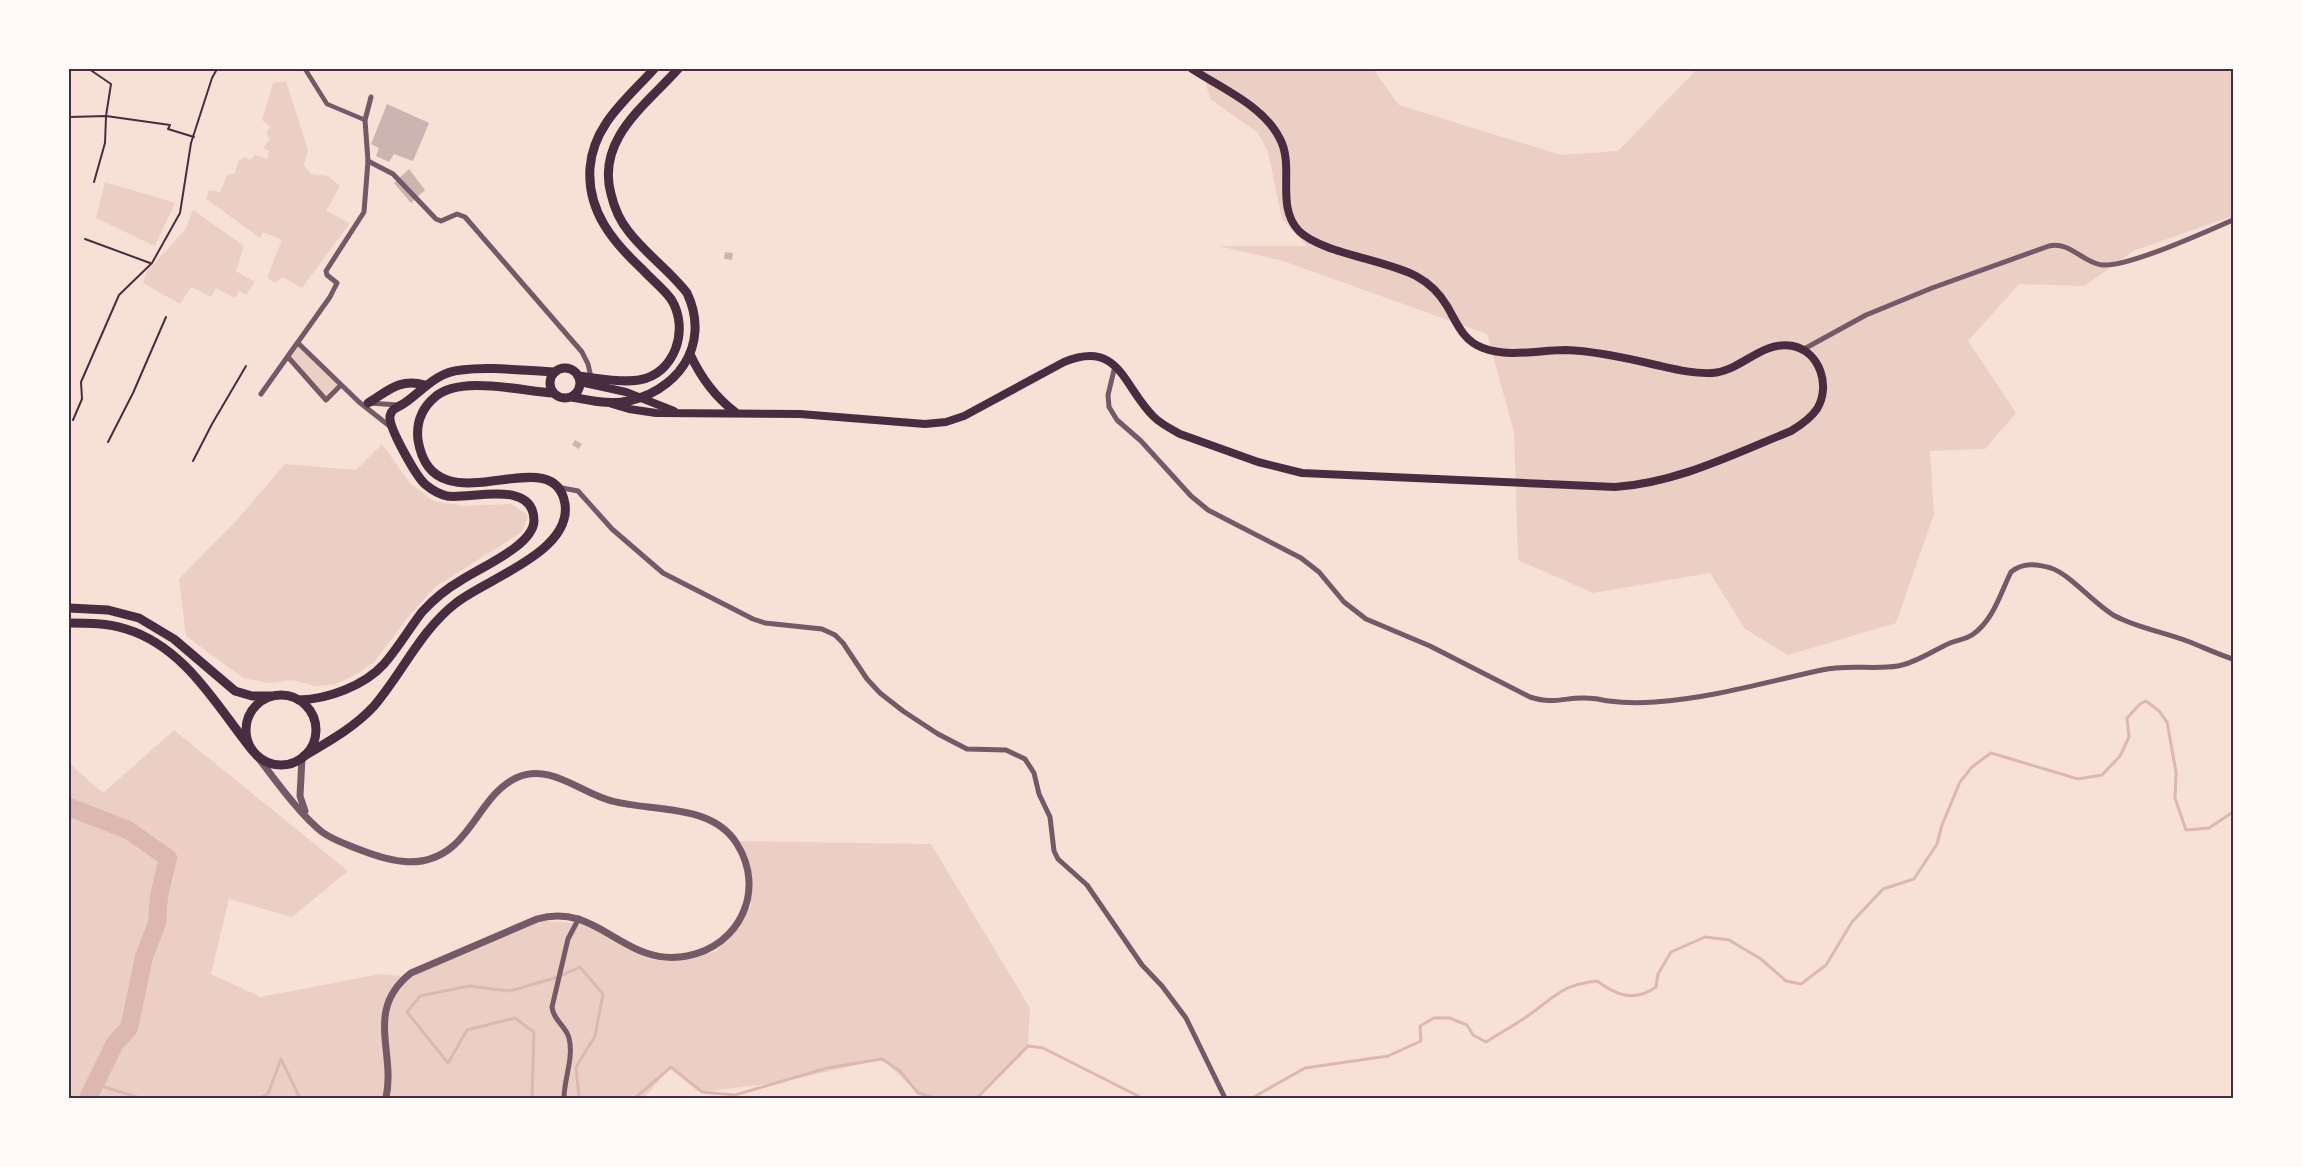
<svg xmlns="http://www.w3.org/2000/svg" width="2302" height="1167" viewBox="0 0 2302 1167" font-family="'Fira Sans',sans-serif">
<rect width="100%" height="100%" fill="#f7e1d7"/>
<!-- green -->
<g fill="#ebcfc5">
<path d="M1202,69H1373L1399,105L1561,155L1618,151L1697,69H2233V216L2133,251L2085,286L2019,284L1968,341L2016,413L1985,449L1930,451L1934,514L1896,623L1788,655L1745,629L1710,573L1593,593L1518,560L1514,432L1487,334L1283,261L1219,246H1307L1282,219L1268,152L1258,133L1210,99Z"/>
<path d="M286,81L308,150L304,165L311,174L328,176L340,186L326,211L350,223L302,288L283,277L275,283L267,277L282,240L263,232L260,238L206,199L209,190L220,192L227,175L235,173L238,161L245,157L250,160L255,155L267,159L269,151L263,148L270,138L266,134L270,126L262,120L273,83Z"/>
<path d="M105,182L175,203L155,246L96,218Z"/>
<path d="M193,210L244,246L236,271L255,282L246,295L239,291L235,298L216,288L211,297L191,287L180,304L143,283L147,271L185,230Z"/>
<path d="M295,341L327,372L339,386L325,400L285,355Z"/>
<path d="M382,444L409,482L433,501L464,506L511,504L528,515L522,532L435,587L408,617L374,662L357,674L336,684L315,686L293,680L269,683L243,678L186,636L179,579L235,522L285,464L356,470Z"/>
<path d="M174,730L348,871L292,917L229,899L211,974L260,997L380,974L411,977L536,920L594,925L653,956L716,952L751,906L749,862L737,841L931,844L1030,1008L1028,1046L977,1098H946L918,1093L882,1059L782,1082L702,1092L671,1067L644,1098H69V763L103,793Z"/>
</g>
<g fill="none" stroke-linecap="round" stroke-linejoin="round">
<!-- stream -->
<g stroke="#dcb8b0" stroke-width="3">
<path d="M95,1084L140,1098"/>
<path d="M259,1098L268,1094L281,1059L300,1098"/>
<path d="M531,1098L532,1096L534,1032L515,1018L467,1030L448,1063L407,1012L420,996L469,986L510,991L558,977L580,967L603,994L595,1036L576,1067L579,1098"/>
<path d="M635,1098L671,1067L702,1092L735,1095L827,1068L882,1059L900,1071L918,1093L936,1098"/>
<path d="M977,1098L1028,1046L1043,1048L1142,1098"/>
<path d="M1252,1098L1305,1068L1388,1056L1421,1041L1420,1026L1434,1018H1449L1467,1025L1473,1035L1486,1042C1500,1033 1515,1025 1529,1015C1556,996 1561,985 1597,981C1617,996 1635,1002 1656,987L1658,974L1671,952L1705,937L1729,940L1761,959L1786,981L1801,984L1826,965L1852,922L1883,889L1914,879L1937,844L1942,825L1960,782L1972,767L1991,753L2078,779L2102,775L2120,756L2129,737L2127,718L2140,704L2146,701L2159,711L2167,722L2176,772L2175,798L2186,830L2209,828L2233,812"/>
</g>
<!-- river -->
<path stroke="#dcb8b0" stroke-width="18" d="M69,807L128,830L168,858L159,896L157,923L144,957L129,1028L115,1043L88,1098"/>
</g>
<!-- building -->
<g fill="#ccb4b1">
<path d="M387,104L429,123L413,161L394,154L389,162L376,156L379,148L371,144Z"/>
<path d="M409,169L425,190L411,203L394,183Z"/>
<path d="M725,252L733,253L732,260L724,259Z"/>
<path d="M575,440L582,444L579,449L572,445Z"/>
</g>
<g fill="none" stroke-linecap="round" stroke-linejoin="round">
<!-- path -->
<g stroke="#4a2c40" stroke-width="2">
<path d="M89,69L111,84L106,116"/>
<path d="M69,117L106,116L170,125L168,129L194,137"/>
<path d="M94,182L105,143L106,117"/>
<path d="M85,239L150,263"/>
<path d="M73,420L82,399L81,382L119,295L152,263L180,213L191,143L212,78L217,69"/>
<path d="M108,442L133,393L166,317"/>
<path d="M193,461L212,424L246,366"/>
</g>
<!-- pedestrian -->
<path stroke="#755966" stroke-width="4.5" d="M305,69L327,104L365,120"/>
<!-- minor -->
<g stroke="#755966" stroke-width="5">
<path d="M368,161L393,174L436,219L441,221L457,214L465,217L582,352L588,364L591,377"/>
<path d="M298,343L359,402L392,428"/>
<path d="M1804,349L1866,315L1932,288L2049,246C2070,241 2083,263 2102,265C2129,267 2205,232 2233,220"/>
<path d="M288,357L326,400L341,385"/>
<path d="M1115,366L1108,395L1109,407L1117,420L1141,441L1191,496L1208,510L1301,558L1319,572L1344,602L1366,619L1430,646L1530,697C1556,705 1563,697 1586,698C1594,698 1602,700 1609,701C1624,703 1640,703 1655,702C1712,698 1766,682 1822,670C1848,664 1873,670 1898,666C1916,663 1934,650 1950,643C1957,640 1966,639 1972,635C1993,621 2000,594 2011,572C2023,562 2037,564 2051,568C2071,575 2094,604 2115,616C2138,628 2163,632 2187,641C2203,647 2217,654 2233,659"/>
<path d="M261,394L330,297L337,283L327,275L326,271L364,212L368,161L365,120L371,97"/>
<path d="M369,403L398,405"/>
<path d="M557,487L578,491L612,529L663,573L753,619L765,623L822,629L835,635L843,643L867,679L880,693L903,711L938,734L967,749L1006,750L1025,759L1034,773L1039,794L1050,817L1054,851L1058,859L1087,885L1142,965L1162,986L1186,1018L1225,1098"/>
<path d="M564,1098C564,1079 574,1058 569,1038C566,1026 553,1020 552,1007L568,939L579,918"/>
</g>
<!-- tertiary -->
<g stroke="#755966" stroke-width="7">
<path d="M256,755C274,778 299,814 322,832C333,840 346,844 358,849C391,862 424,871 453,846C476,826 488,791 516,778C550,762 580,793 612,801C652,812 712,803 737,844C766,890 740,946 687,956C623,968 599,901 537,919L411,973C364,1010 396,1051 386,1098"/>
<path d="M302,758L300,796L305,811"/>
</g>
<!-- secondary -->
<g stroke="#4a2c40" stroke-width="8">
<path d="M580,382L626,392L674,411"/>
<path d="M612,404L629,409L656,413L800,414L925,424L946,422L964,416L1064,362C1120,339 1123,387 1154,417C1161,424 1171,429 1180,434L1258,462L1302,473L1615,487C1677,483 1734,454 1791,431C1801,425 1810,419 1817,409C1831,386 1820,352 1793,346C1761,340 1742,371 1712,373C1693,374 1674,369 1656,365C1627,358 1596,351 1566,350C1539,350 1509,358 1483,348C1463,341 1457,323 1447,306C1440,294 1429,283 1416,276C1386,260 1321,253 1299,231C1275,206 1295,167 1280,139C1264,106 1221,88 1192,69"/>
</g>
<!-- primary -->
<g stroke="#4a2c40" stroke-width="9">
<path d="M690,354C701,378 714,396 735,412"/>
<circle cx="565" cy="383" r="15"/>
<path d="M578,376C597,378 620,383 639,380C675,374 690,329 671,299C663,288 651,279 642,269C613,242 587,211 590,168C593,125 627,99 654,69"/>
<path d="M572,397C588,400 605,404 622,402C676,394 712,346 687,293C670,271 646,254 629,232C620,221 614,207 611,194C596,139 646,105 678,69"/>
<path d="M368,403C389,390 400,378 425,385"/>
<path d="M69,608L108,610L139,618L174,639L235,691L252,696H270"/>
<path d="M69,623C88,623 107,623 126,629C185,647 216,705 252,750"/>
<circle cx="281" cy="730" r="35"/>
<path d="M299,700C328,699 364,686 384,664C398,648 409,629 422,612C433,600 446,589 460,581C479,568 533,546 534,521C534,478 470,500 447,496C439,494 432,490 426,485C417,478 388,427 390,416C392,407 400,407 406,402C424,389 437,372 461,370C492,366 524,371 555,372"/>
<path d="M304,756C328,742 355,727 374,706C403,672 420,631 456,603C486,579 572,552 565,504C554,435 433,533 418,440C416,423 422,408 435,397C460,375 521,391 553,393"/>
</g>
</g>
<!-- border -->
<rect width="2302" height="1167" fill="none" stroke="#fffaf5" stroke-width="140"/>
<rect x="70" y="70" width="2162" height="1027" fill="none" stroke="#4a2c40" stroke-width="2"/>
</svg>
